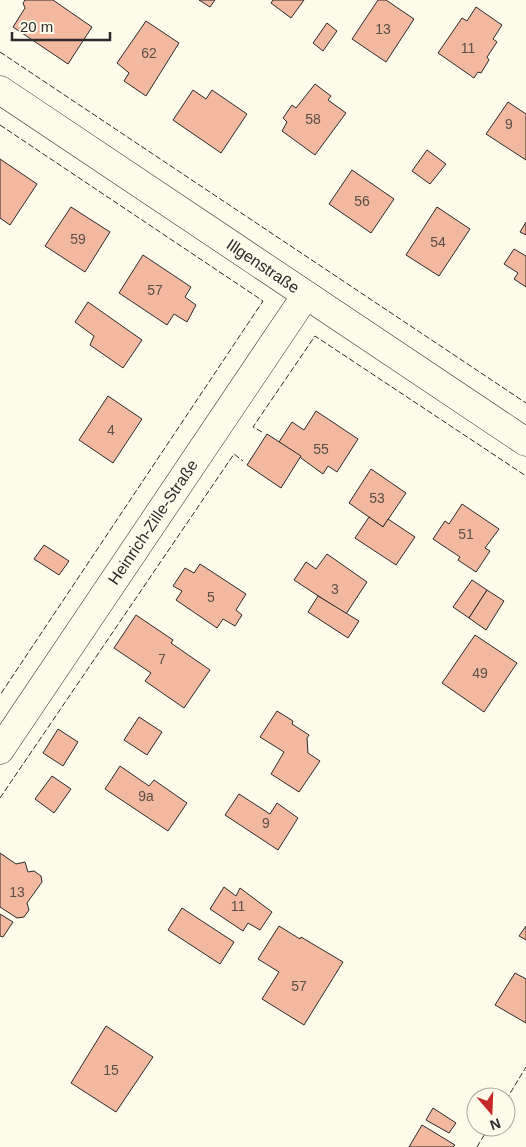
<svg xmlns="http://www.w3.org/2000/svg" width="526" height="1147" viewBox="0 0 526 1147" font-family="Arial,sans-serif">
<rect width="100%" height="100%" fill="#fdfbea"/>
<!-- building -->
<g fill="#f2b8a0" stroke="#2b2b2b">
<path d="M25,0H53L92,27L68,64L13,27L25,8L23,3Z"/>
<path d="M199,0H215L210,7Z"/>
<path d="M273,0H304L291,18L271,3Z"/>
<path d="M378,0H386L414,19L386,62L352,39Z"/>
<path d="M476,7L502,25L493,39L497,42L487,57L489,60L481,73L478,72L474,78L438,53L462,18L467,21Z"/>
<path d="M146,21L179,43L146,96L124,81L129,73L117,63Z"/>
<path d="M327,23L337,31L323,51L313,43Z"/>
<path d="M315,84L331,96L328,100L346,113L315,155L282,131L287,122L283,118L292,105L296,108Z"/>
<path d="M193,90L206,99L212,90L247,114L221,153L173,120Z"/>
<path d="M508,102L526,114V160L486,134Z"/>
<path d="M427,150L446,164L430,184L412,171Z"/>
<path d="M0,159L37,184L10,225L0,218Z"/>
<path d="M352,170L394,199L371,233L329,204Z"/>
<path d="M71,207L110,232L85,272L45,246Z"/>
<path d="M437,207L470,229L439,276L406,255Z"/>
<path d="M526,222V235L520,232Z"/>
<path d="M514,249L526,256V287L514,279L518,273L504,264Z"/>
<path d="M143,255L191,287L185,297L196,305L187,322L174,314L167,325L119,293Z"/>
<path d="M88,302L142,340L123,368L90,345L94,336L75,322Z"/>
<path d="M108,396L142,419L113,463L79,440Z"/>
<path d="M316,411L358,439L337,472L328,466L323,474L279,442L292,422L304,430Z"/>
<path d="M267,434L301,456L281,488L247,465Z"/>
<path d="M371,469L406,493L383,527L349,503Z"/>
<path d="M462,504L499,529L485,548L490,551L476,572L458,560L460,557L433,539L445,521L449,524Z"/>
<path d="M369,517L383,527L388,519L415,537L396,565L355,538Z"/>
<path d="M44,545L69,561L59,575L34,559Z"/>
<path d="M327,554L367,582L346,614L294,580L306,562L316,569Z"/>
<path d="M200,564L246,594L236,610L242,615L235,626L223,619L217,628L176,600L182,591L173,586L185,568L194,573Z"/>
<path d="M472,580L487,590L469,618L453,607Z"/>
<path d="M487,590L504,601L486,630L469,618Z"/>
<path d="M318,596L359,621L348,638L308,612Z"/>
<path d="M136,615L173,640L171,643L210,670L184,708L145,681L151,673L114,648Z"/>
<path d="M475,635L517,663L484,712L442,683Z"/>
<path d="M277,711L293,721L292,724L309,735L307,738L308,753L320,761L299,792L271,774L284,752L260,737Z"/>
<path d="M139,717L162,732L147,755L124,740Z"/>
<path d="M58,729L78,742L63,766L43,753Z"/>
<path d="M120,766L149,786L154,780L187,803L168,831L105,789Z"/>
<path d="M52,776L71,789L54,813L35,799Z"/>
<path d="M239,794L270,814L277,803L298,818L278,850L225,815Z"/>
<path d="M0,853L16,864L25,862L28,872L34,871L41,876L42,882L27,903L29,910L24,917L17,918L0,907Z"/>
<path d="M224,887L236,896L240,888L272,912L260,930L248,923L243,931L210,909Z"/>
<path d="M182,908L234,942L220,964L168,930Z"/>
<path d="M0,914L13,922L3,937L0,936Z"/>
<path d="M279,926L300,939L301,937L343,962L304,1025L262,999L279,972L258,959Z"/>
<path d="M526,926V940L519,936Z"/>
<path d="M515,973L526,979V1023L495,1005Z"/>
<path d="M106,1026L153,1057L116,1112L71,1083Z"/>
<path d="M433,1108L456,1123L449,1133L426,1120Z"/>
<path d="M422,1125L455,1145L453,1147H409Z"/>
</g>
<g fill="none" stroke-linecap="round" stroke-linejoin="round">
<defs>
<g id="minor">
<path d="M0,90L526,442"/>
<path d="M0,750L306,295"/>
</g>
</defs>
<!-- minor casing -->
<use href="#minor" stroke="#2b2b2b" stroke-width="29"/>
<!-- minor -->
<use href="#minor" stroke="#fdfbea" stroke-width="28"/>
<!-- fence -->
<g stroke="#2b2b2b" stroke-width="1" stroke-dasharray="6 2.5" stroke-linecap="butt">
<path d="M0,52L526,403"/>
<path d="M0,125L263,301L0,695"/>
<path d="M262,432L253,427L315,336L526,476"/>
<path d="M0,798L234,454L243,461"/>
<path d="M506,1100L526,1067"/>
<path d="M477,1147L489,1127"/>
</g>
</g>
<g text-anchor="middle" dominant-baseline="central" stroke-width="4" stroke-linejoin="round" paint-order="stroke">
<!-- number labels -->
<g font-size="14" fill="#5d4e48">
<text x="383" y="29">13</text>
<text x="468" y="48">11</text>
<text x="149" y="53">62</text>
<text x="313" y="119">58</text>
<text x="509" y="124">9</text>
<text x="362" y="201">56</text>
<text x="78" y="239">59</text>
<text x="438" y="242">54</text>
<text x="155" y="290">57</text>
<text x="111" y="430">4</text>
<text x="321" y="449">55</text>
<text x="377" y="498">53</text>
<text x="466" y="534">51</text>
<text x="335" y="589">3</text>
<text x="211" y="597">5</text>
<text x="162" y="659">7</text>
<text x="480" y="673">49</text>
<text x="146" y="796">9a</text>
<text x="266" y="823">9</text>
<text x="17" y="892">13</text>
<text x="238" y="906">11</text>
<text x="299" y="986">57</text>
<text x="111" y="1070">15</text>
</g>
<!-- street labels -->
<g font-size="16" fill="#2b2b2b" stroke="#fdfbea">
<text transform="translate(263 266) rotate(34)">Illgenstraße</text>
<text transform="translate(153 522) rotate(-56)">Heinrich-Zille-Straße</text>
</g>
</g>
<!-- north arrow -->
<g transform="translate(491 1112) rotate(161)"><circle r="24" fill="#fdfbea" stroke="#a9a89e"/>
<path d="M0-4L9 19L0 12L-9 19Z" fill="#c62828"/>
<text y="-8" font-size="14" font-weight="bold" text-anchor="middle" fill="#2b2b2b">N</text>
</g>
<!-- scale -->
<path d="M12 32v8h98v-8" fill="none" stroke="#2b2b2b" stroke-width="2.5"/>
<text x="20" y="32" font-size="15" fill="#2b2b2b" stroke="#fdfbea" stroke-width="4" paint-order="stroke">20 m</text>
</svg>
